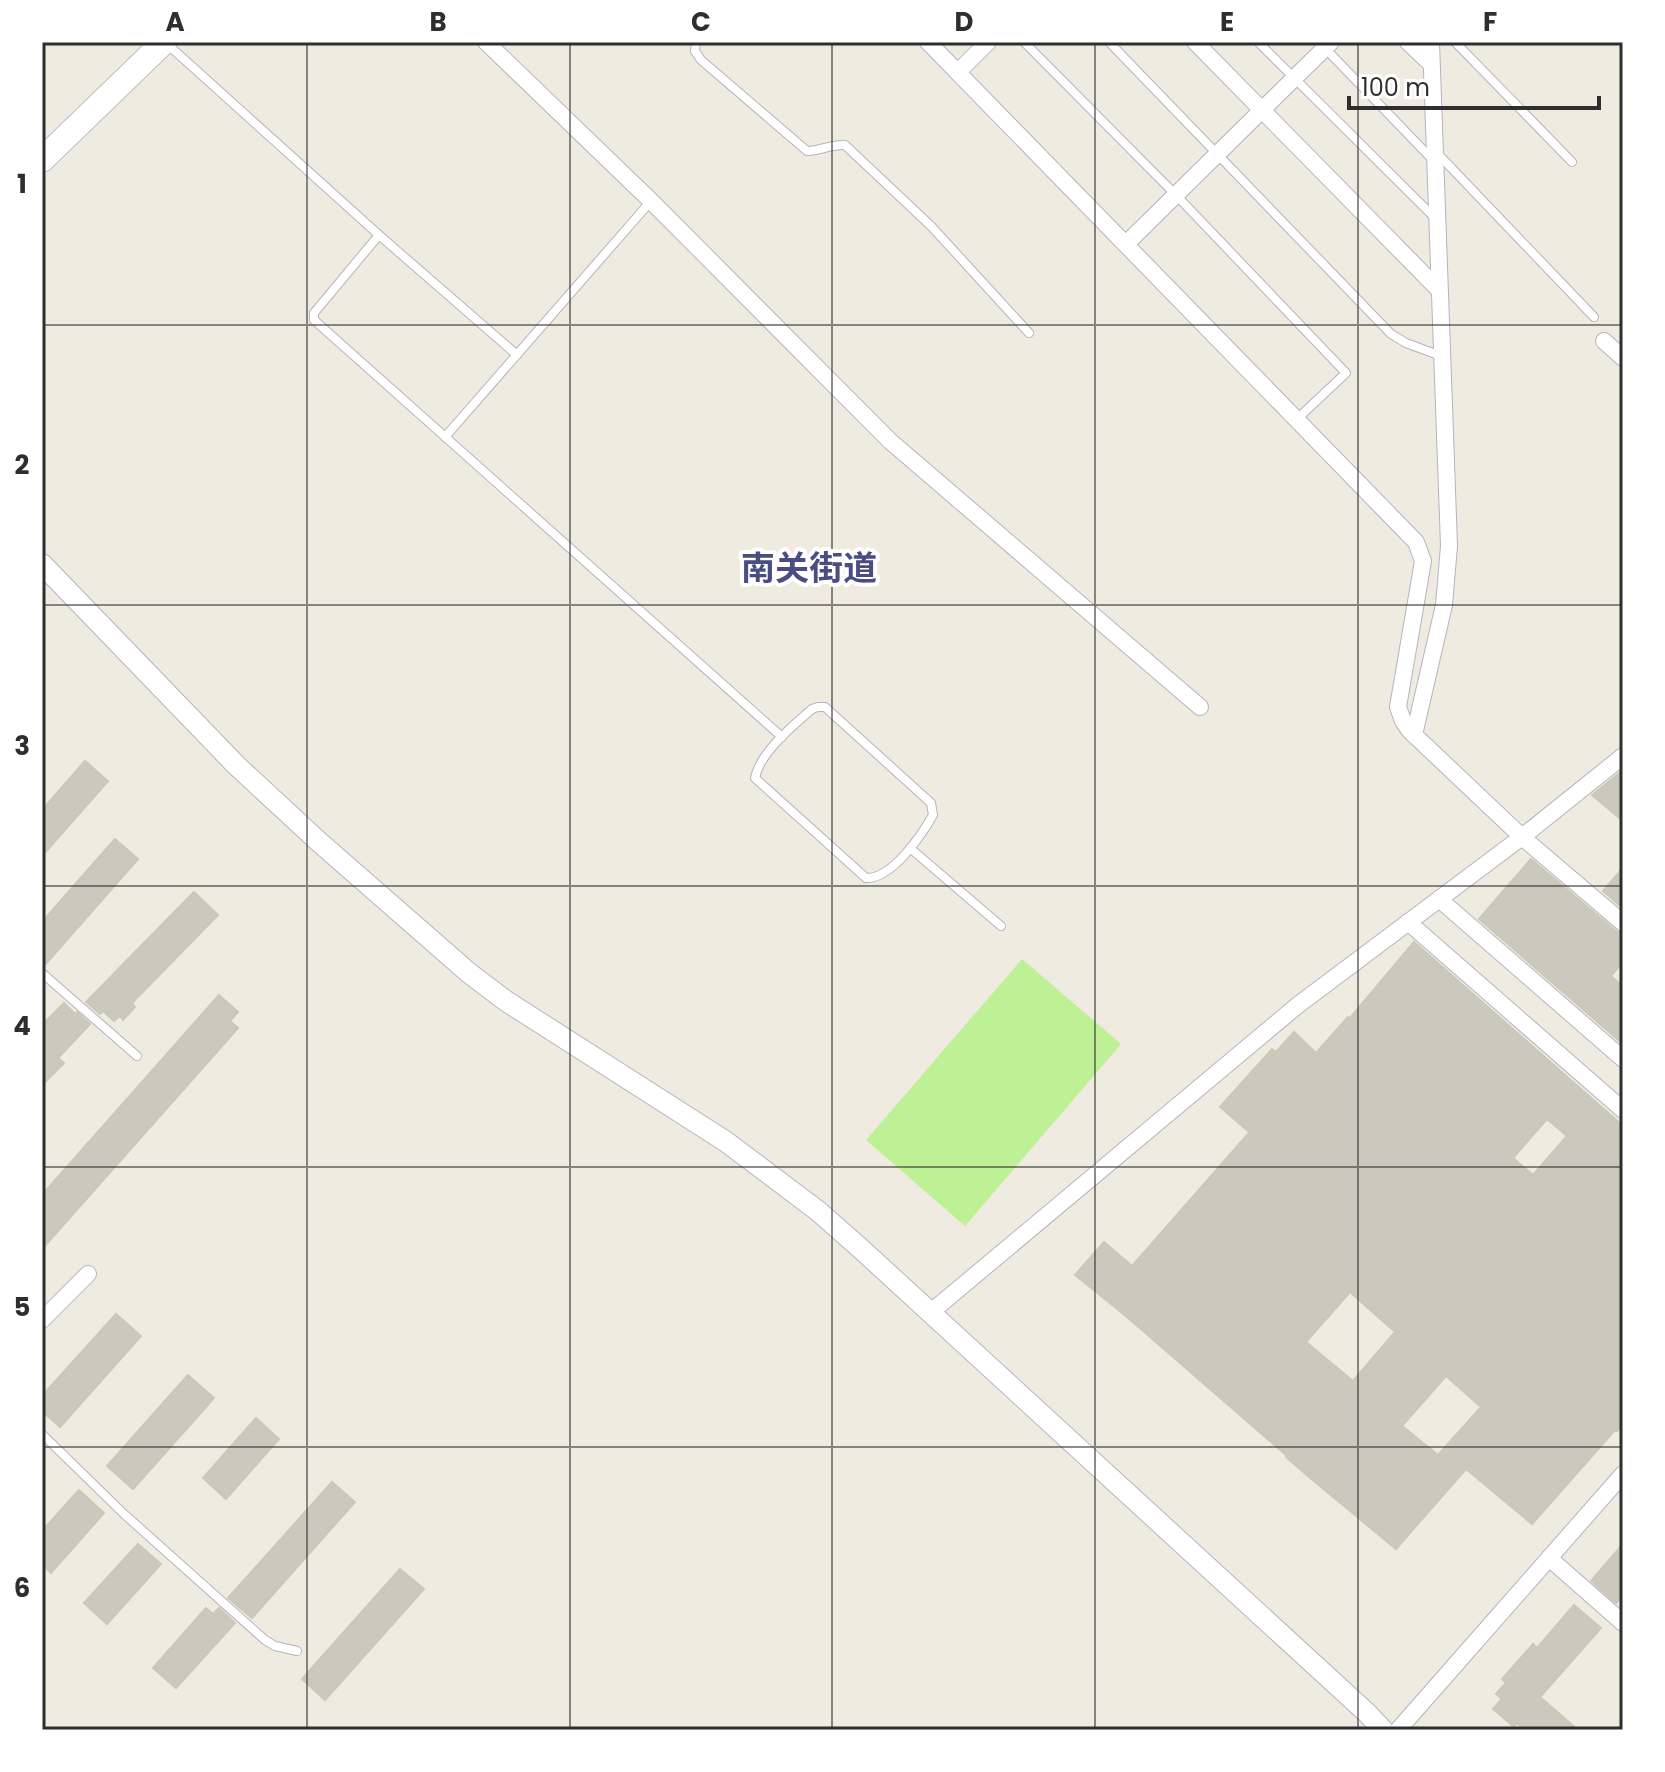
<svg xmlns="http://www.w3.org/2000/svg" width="1665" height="1772" viewBox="0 0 1665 1772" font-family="Poppins,'Noto Sans SC',sans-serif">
<rect width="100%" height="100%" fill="#f0ebe0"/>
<!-- pitch -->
<path fill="#bef096" d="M1022,959L1121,1044L965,1226L866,1140Z"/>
<!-- building -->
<g fill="#cbc9be" stroke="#ccc8b9" stroke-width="2" fill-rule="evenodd">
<path d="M85,761L108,781L42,856V810Z"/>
<path d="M1623,770V821L1592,795Z"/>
<path d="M115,839L138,859L44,966H42V922Z"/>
<path d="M1531,859L1616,931L1623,934V962L1611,976L1623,987V1044L1479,919Z"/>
<path d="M1623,868V900L1619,905L1603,891Z"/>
<path d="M194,892L218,915L132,1003L135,1007L123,1020L120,1016L114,1021L103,1011L100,1014L86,1002Z"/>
<path d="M1414,942L1623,1126V1424L1617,1431L1615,1430L1532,1524L1466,1469L1396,1549L1309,1477L1286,1457L1287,1456L1127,1317L1075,1275L1104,1242L1132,1266L1248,1134L1249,1132L1220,1107L1272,1049L1276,1052L1294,1032L1316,1053L1348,1017L1350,1018ZM1547,1119L1567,1136L1533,1175L1513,1158ZM1350,1292L1395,1332L1353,1381L1306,1342ZM1446,1376L1481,1407L1438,1455L1402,1426Z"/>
<path d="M219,995L238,1012L230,1021L238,1028L42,1249V1195Z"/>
<path d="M64,1003L75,1014L77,1012L90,1024L58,1058L64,1063L42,1085V1025Z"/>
<path d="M116,1314L141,1336L60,1427L42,1411V1396Z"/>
<path d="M188,1375L214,1398L133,1489L107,1466Z"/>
<path d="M256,1418L279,1439L226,1499L203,1478Z"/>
<path d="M332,1482L355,1502L252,1618L228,1598Z"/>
<path d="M79,1490L104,1513L51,1573L42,1564V1531Z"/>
<path d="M138,1544L161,1564L107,1624L84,1603Z"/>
<path d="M1623,1544V1595L1616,1603L1591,1581Z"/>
<path d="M400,1569L424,1589L325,1700L302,1679Z"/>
<path d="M1574,1605L1601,1628L1540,1697L1578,1730H1524L1517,1723L1514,1727L1493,1709L1502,1699L1496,1694L1506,1683L1502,1679L1533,1644L1537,1648Z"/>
<path d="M206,1608L213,1614L219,1608L235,1623L176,1688L153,1668Z"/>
</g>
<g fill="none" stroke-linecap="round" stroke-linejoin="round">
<defs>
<g id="service">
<path d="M696,42L695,51L701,60L807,151C821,151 831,144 845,145L931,226L1029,333"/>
<path d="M1024,42L1176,195L1346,373L1297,419"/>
<path d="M1109,42L1391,334L1406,343L1441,356"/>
<path d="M1258,42L1436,219"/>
<path d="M1319,42L1432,159"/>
<path d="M1455,42L1572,162"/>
<path d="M166,43L379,235L517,355"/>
<path d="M1438,154L1594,317"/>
<path d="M379,235L314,313V320L782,737"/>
<path d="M445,437L651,201"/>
<path d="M818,707H825L931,803L933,815C921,836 892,879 866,878L755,778C760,752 793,726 812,709Z"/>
<path d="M910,848L1001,926"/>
<path d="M42,973L137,1056"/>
<path d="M42,1434L124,1514L265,1640L275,1646L297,1651"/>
</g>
<g id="minor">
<path d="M486,42L651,201L890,441L1200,707"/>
<path d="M928,42L1416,542L1423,561L1398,707L1403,721L1410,731L1522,837L1623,923"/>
<path d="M1195,42L1439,290"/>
<path d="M1408,42L1431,64"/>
<path d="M958,72L988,42"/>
<path d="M1126,244L1331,42"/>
<path d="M1604,341L1623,358"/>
<path d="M1414,735L1444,605L1449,546L1431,42"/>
<path d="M1439,899L1623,1059"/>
<path d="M1408,922L1623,1110"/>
<path d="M931,1312L1298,1005L1522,837L1623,756"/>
<path d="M42,1320L88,1274"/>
<path d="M1549,1558L1623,1623"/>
<path d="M1398,1730L1623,1474"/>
</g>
<path id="tertiary" d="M42,564L236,765L318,841L469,973L506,1001L725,1141L818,1211L860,1248L1367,1713L1383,1730"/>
<path id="secondary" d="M42,160L164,42"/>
</defs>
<!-- service casing -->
<use href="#service" stroke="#b4b4c2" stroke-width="10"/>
<!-- minor casing -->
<use href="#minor" stroke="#b4b4c2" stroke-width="18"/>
<!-- tertiary casing -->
<use href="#tertiary" stroke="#b4b4c2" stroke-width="22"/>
<!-- secondary casing -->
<use href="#secondary" stroke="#b4b4c2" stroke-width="26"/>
<!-- service -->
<use href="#service" stroke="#fff" stroke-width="8"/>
<!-- minor -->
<use href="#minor" stroke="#fff" stroke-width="16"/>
<!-- tertiary -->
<use href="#tertiary" stroke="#fff" stroke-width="20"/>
<!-- secondary -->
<use href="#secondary" stroke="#fff" stroke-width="24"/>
</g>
<!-- grid -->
<path fill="none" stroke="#2e2e2e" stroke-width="2" stroke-opacity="0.55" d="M307,42V1730M570,42V1730M832,42V1730M1095,42V1730M1358,42V1730M42,325H1623M42,605H1623M42,886H1623M42,1167H1623M42,1447H1623"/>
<g text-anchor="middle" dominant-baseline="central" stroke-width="8" stroke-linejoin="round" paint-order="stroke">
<!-- district labels -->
<g font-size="34" font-weight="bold" fill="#4a4d82" stroke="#fff">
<text x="809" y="568">南关街道</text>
</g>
</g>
<!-- border -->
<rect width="1665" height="1772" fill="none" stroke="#ffffff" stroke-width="88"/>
<!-- scale -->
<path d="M1349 96v12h250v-12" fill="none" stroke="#2e2e2e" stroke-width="4"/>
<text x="1361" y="96" font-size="24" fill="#2e2e2e" stroke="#ffffff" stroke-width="6" paint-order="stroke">100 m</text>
<rect x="44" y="44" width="1577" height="1684" fill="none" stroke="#2e2e2e" stroke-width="3"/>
<g font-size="26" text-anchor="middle" font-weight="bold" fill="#2e2e2e">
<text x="175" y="31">A</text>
<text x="438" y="31">B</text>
<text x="701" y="31">C</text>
<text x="964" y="31">D</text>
<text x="1227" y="31">E</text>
<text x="1490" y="31">F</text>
<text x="22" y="193">1</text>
<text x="22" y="474">2</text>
<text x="22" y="755">3</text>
<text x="22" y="1035">4</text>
<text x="22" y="1316">5</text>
<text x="22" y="1597">6</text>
</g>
</svg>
